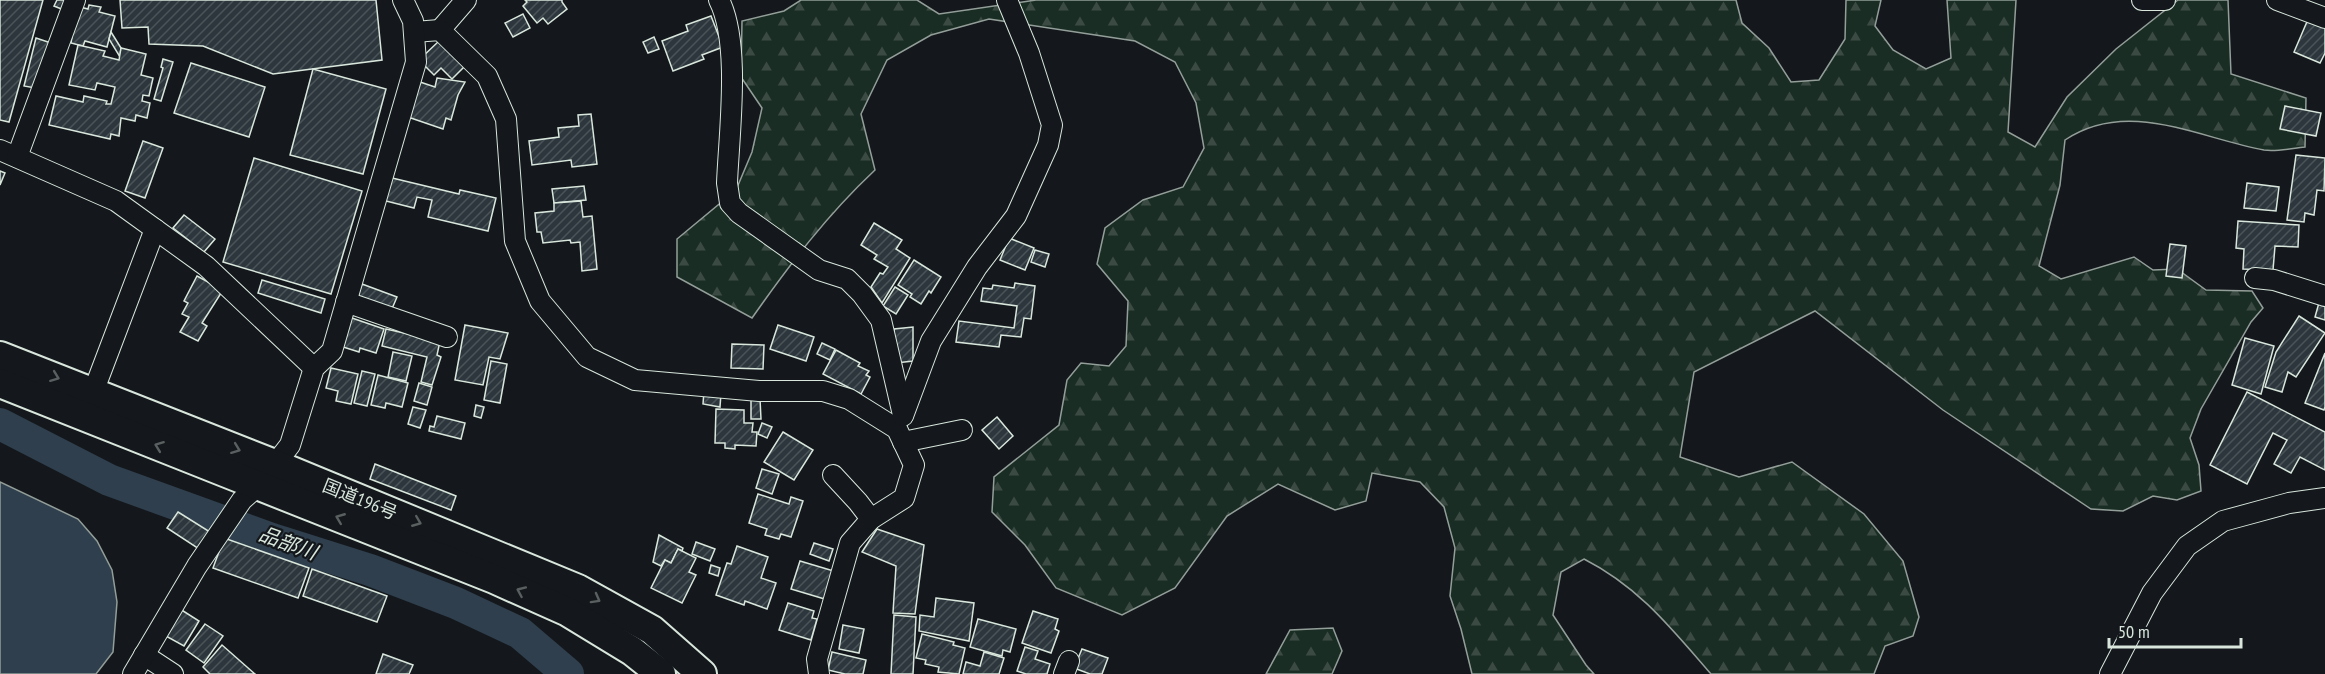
<svg xmlns="http://www.w3.org/2000/svg" width="2325" height="674" viewBox="0 0 2325 674" font-family="'PT Sans Narrow','Noto Sans JP',sans-serif">
<defs>
<pattern id="forest-firs" width="22" height="20" patternUnits="userSpaceOnUse" patternTransform="scale(1.5)"><rect width="22" height="20" fill="#1a2d24"/><path d="M5 1l3.5 6h-7zM16 11l3.5 6h-7z" fill="#3b4b43"/></pattern>
<pattern id="building-hatch" width="6" height="6" patternUnits="userSpaceOnUse" patternTransform="scale(1.5)"><rect width="6" height="6" fill="#2c363c"/><path d="M-1 1l2-2M0 6l6-6M5 7l2-2" fill="none" stroke="#4a5358"/></pattern>
</defs>
<rect width="100%" height="100%" fill="#14181c"/>
<!-- forest -->
<g fill="url(#forest-firs)" stroke="#939e99" stroke-width="1.5">
<path d="M801,0H917L939,14L1036,0H1736L1742,23L1769,48L1791,82L1819,80L1845,39L1846,0H1881L1875,26L1893,50L1926,69L1951,58L1947,0H2016L2008,132L2035,147L2067,97L2116,49L2178,0H2228L2231,74L2306,98L2305,147C2293,148 2277,152 2264,150C2198,138 2128,98 2065,140L2060,185L2039,266L2061,279L2134,257L2153,270L2177,269L2206,290L2252,291L2263,308L2251,322L2201,409L2190,438L2199,465L2201,491L2177,500L2153,496L2123,511L2091,509L1943,410L1815,311L1694,372L1680,457L1739,477L1792,462L1864,514L1903,561L1919,617L1913,636L1885,646L1874,674H1711C1671,628 1639,587 1584,559L1561,572L1553,615L1586,665L1594,674H1472L1461,629L1450,596L1455,548L1444,507L1420,482L1372,473L1366,501L1335,510L1278,484L1227,516L1175,588L1122,615L1056,588L1025,545L992,512L994,477L1059,425L1067,380L1081,363L1109,366L1126,346L1128,301L1097,264L1105,228L1143,200L1183,187L1204,148L1196,103L1175,62L1135,41L989,19L931,35L887,60L861,114L875,170C827,215 790,264 752,318L677,277V239L736,190L752,152L762,108L741,77L742,21L784,11Z"/>
<path d="M1333,628L1342,651L1332,674H1266L1290,630Z"/>
</g>
<!-- water -->
<path fill="#2f3f4d" stroke="#939e99" stroke-width="1.5" d="M0,482L78,519L97,541L112,570L117,602L113,652L96,674H0Z"/>
<g fill="none" stroke-linecap="round" stroke-linejoin="round">
<!-- river -->
<path stroke="#2f3f4d" stroke-width="32" d="M0,424L109,480L272,539L370,570L456,603L520,633L568,674"/>
</g>
<!-- building -->
<g fill="url(#building-hatch)" stroke="#d8e6dc" stroke-width="1.5">
<path d="M0,0H43L9,122L0,120Z"/>
<path d="M57,0H68L64,10L54,6Z"/>
<path d="M120,0H376L382,60L273,74L203,46L149,44L148,27L122,28Z"/>
<path d="M525,0H562V2L567,9L548,24L543,18L537,23L523,6L527,2Z"/>
<path d="M89,5L101,7L99,12L115,16L107,47L85,41L83,46L71,43L72,37H68L76,6L88,9Z"/>
<path d="M523,14L530,28L513,37L505,23Z"/>
<path d="M711,16L723,47L702,55L704,59L673,71L662,41L688,31L686,25Z"/>
<path d="M2309,17L2325,24V53L2320,63L2294,52Z"/>
<path d="M111,32L121,48L120,57L109,39Z"/>
<path d="M654,37L659,49L648,53L643,42Z"/>
<path d="M36,38L51,43L35,88L24,86Z"/>
<path d="M439,41L464,67L452,79L441,68L434,75L419,60Z"/>
<path d="M78,45L105,51L103,56L119,60L121,48L146,54L141,75L153,78L149,96L143,95L142,101L150,103L147,118L136,115L135,121L121,118L119,136L111,134L110,139L49,125L56,96L83,102L84,96L107,101L106,104H111L115,87L97,83L95,90L69,85Z"/>
<path d="M163,59L173,62L161,101L154,99L163,68L161,67Z"/>
<path d="M191,63L265,87L249,137L174,113Z"/>
<path d="M313,69L386,89L363,174L290,155Z"/>
<path d="M437,78L465,82L458,95L451,120L446,118L443,129L405,116L417,81L435,87Z"/>
<path d="M2285,106L2321,113L2316,136L2280,129Z"/>
<path d="M591,114L597,164L572,167L571,160L532,165L529,141L559,137L558,128L579,126L578,115Z"/>
<path d="M143,141L163,148L145,198L125,191Z"/>
<path d="M2296,155L2325,158L2324,191L2317,190L2314,215L2305,213L2304,222L2287,220Z"/>
<path d="M254,158L362,191L331,294L223,262Z"/>
<path d="M0,171L5,173L0,185Z"/>
<path d="M388,177L459,194L460,190L496,198L488,231L428,217L432,200L417,197L414,208L382,200Z"/>
<path d="M2247,183L2279,187L2276,211L2244,208Z"/>
<path d="M584,186L586,200L554,203L552,189Z"/>
<path d="M581,201L583,217L592,216L597,269L582,271L580,242L571,243L570,240L543,243L541,232H537L535,213L554,211V203Z"/>
<path d="M184,215L215,239L204,252L173,228Z"/>
<path d="M2238,221L2299,225L2298,247L2275,246L2273,270L2243,269L2244,249L2236,248Z"/>
<path d="M874,223L902,240L896,249L910,258L882,303L871,287L880,273L883,274L888,267L874,259L877,255L861,245Z"/>
<path d="M1009,238L1034,248L1025,270L1000,260Z"/>
<path d="M2170,244L2186,246L2182,278L2166,276Z"/>
<path d="M1035,250L1049,254L1045,267L1031,262Z"/>
<path d="M914,260L941,277L931,293L929,291L921,304L910,297L912,294L898,285Z"/>
<path d="M197,276L223,290L202,323L207,326L198,341L180,332L189,317L182,314L188,303L184,301Z"/>
<path d="M262,280L325,299L321,313L258,293Z"/>
<path d="M1015,283L1035,286L1031,319L1024,318L1021,337L1001,335L999,347L956,342L959,321L1014,328L1017,306L981,301L983,288L992,289L993,285L1014,288Z"/>
<path d="M362,284L397,297L391,311L357,298Z"/>
<path d="M895,287L908,295L896,314L883,306Z"/>
<path d="M2320,299L2325,300V320L2315,317Z"/>
<path d="M2299,316L2325,333L2296,377L2288,372L2282,392L2265,387L2276,352Z"/>
<path d="M349,317L384,329L376,353L360,348L359,352L340,346Z"/>
<path d="M465,325L508,333L500,359L489,357L483,385L455,380Z"/>
<path d="M778,325L814,337L806,361L770,349Z"/>
<path d="M913,327V361L896,363L894,329Z"/>
<path d="M386,329L440,341L437,355L441,357L432,385L421,382L427,357L382,346Z"/>
<path d="M2245,338L2274,346L2261,394L2232,385Z"/>
<path d="M822,343L835,349L830,360L817,354Z"/>
<path d="M732,344L764,345L763,369L731,368Z"/>
<path d="M836,350L860,363L858,366L869,371L866,375L870,377L861,394L823,374Z"/>
<path d="M393,352L412,356L406,381L388,377Z"/>
<path d="M2325,353V407L2324,410L2305,403Z"/>
<path d="M491,361L507,364L500,403L484,400Z"/>
<path d="M331,368L358,374L351,404L336,401L338,391L326,388Z"/>
<path d="M362,371L375,374L367,406L354,403Z"/>
<path d="M378,375L408,383L402,407L386,403L385,408L371,405Z"/>
<path d="M419,383L432,387L427,405L414,401Z"/>
<path d="M704,391L721,393L720,407L703,404Z"/>
<path d="M2247,392L2325,432V470L2300,457L2291,473L2274,464L2287,440L2273,433L2247,484L2210,465Z"/>
<path d="M751,399H760L761,419H751Z"/>
<path d="M476,405L484,407L481,418L474,416Z"/>
<path d="M413,407L426,410L420,428L408,424Z"/>
<path d="M716,409L744,410V423H753L752,432H757L756,446L735,445V449L725,448V443H715Z"/>
<path d="M437,416L465,423L461,439L429,431L430,426L434,427Z"/>
<path d="M997,417L1013,436L999,449L982,430Z"/>
<path d="M762,423L772,427L767,438L758,434Z"/>
<path d="M783,432L813,450L794,480L764,462Z"/>
<path d="M375,464L456,496L451,510L370,479Z"/>
<path d="M762,469L779,474L772,494L756,488Z"/>
<path d="M758,494L789,504L791,497L803,501L791,537L781,534L779,539L765,535L767,529L749,523Z"/>
<path d="M178,512L210,532L199,549L167,528Z"/>
<path d="M877,529L924,545L915,614L893,613L896,566L862,552Z"/>
<path d="M659,535L683,548L682,551L678,549L671,563L665,560L661,566L653,562Z"/>
<path d="M224,538L309,568L298,598L213,568Z"/>
<path d="M696,542L715,549L710,561L692,554Z"/>
<path d="M814,543L833,549L829,561L810,554Z"/>
<path d="M737,546L768,557L761,578L776,583L767,609L745,601L744,605L716,595L727,563L731,564Z"/>
<path d="M678,549L696,558L689,572L696,575L682,603L651,588L665,560L671,563Z"/>
<path d="M800,561L837,572L828,600L791,589Z"/>
<path d="M711,565L720,568L718,576L709,573Z"/>
<path d="M312,569L387,596L377,622L303,596Z"/>
<path d="M936,598L974,603L969,641L919,631L920,615L934,617Z"/>
<path d="M788,603L814,611L812,618L817,619L811,640L779,630Z"/>
<path d="M180,609L199,621L184,646L164,635Z"/>
<path d="M1033,611L1058,619L1055,629L1059,631L1051,653L1022,643Z"/>
<path d="M894,615L916,617L913,674H891Z"/>
<path d="M978,619L1016,629L1010,652L1003,650L1002,656L970,647Z"/>
<path d="M205,624L223,636L204,663L186,650Z"/>
<path d="M843,625L864,629L859,653L839,649Z"/>
<path d="M922,634L954,642L953,645L965,648L959,674L938,672L939,667L925,664L926,660L916,658Z"/>
<path d="M222,645L255,674H210L203,667Z"/>
<path d="M1025,647L1038,651L1035,659L1050,664L1047,674H1026L1017,671Z"/>
<path d="M1082,649L1108,658L1102,674H1090L1074,668Z"/>
<path d="M832,652L866,660L863,674H845L828,670Z"/>
<path d="M984,652L1004,658L999,674H963L966,662L980,666Z"/>
<path d="M383,654L413,665L409,674H376Z"/>
</g>
<g fill="none" stroke-linecap="round" stroke-linejoin="round">
<defs>
<g id="minor">
<path d="M719,0C741,43 729,133 727,183L730,203L739,213L819,270L847,279L862,294L881,320L903,415"/>
<path d="M2142,0H2165"/>
<path d="M2277,0L2325,18"/>
<path d="M440,30L466,0"/>
<path d="M414,32L440,30L487,76L506,119L515,241L540,301L587,357L635,380L759,391H823L849,399L897,429L914,465L904,498L871,519L850,543L817,659L819,674"/>
<path d="M0,150L116,201L206,266L314,368"/>
<path d="M17,157L75,0"/>
<path d="M2255,278L2274,280L2325,296"/>
<path d="M346,302L447,337"/>
<path d="M89,403L155,229"/>
<path d="M903,416L931,341L977,267L1016,216L1048,145L1052,125L1029,53L1007,0"/>
<path d="M903,442L962,430"/>
<path d="M833,475L858,502L871,519"/>
<path d="M144,655L173,674"/>
<path d="M133,674L197,566L242,500L259,485L290,445L314,368L332,351L416,62L413,21L403,0"/>
<path d="M1064,674L1069,661"/>
<path d="M2110,674L2152,593L2187,546L2223,521L2289,503L2325,498"/>
</g>
<g id="highway">
<path d="M0,356L277,465L578,589L652,630L702,674"/>
<path d="M0,383L494,579L568,612L632,651L661,674"/>
</g>
</defs>
<!-- minor casing -->
<use href="#minor" stroke="#d8e6dc" stroke-width="22"/>
<!-- highway casing -->
<use href="#highway" stroke="#d8e6dc" stroke-width="32"/>
<!-- minor -->
<use href="#minor" stroke="#14181c" stroke-width="20"/>
<!-- highway -->
<use href="#highway" stroke="#14181c" stroke-width="28"/>
</g>
<!-- one-way arrows -->
<defs><path id="oneway-chevron" d="M-2-3.5L2.5 0L-2 3.5" fill="none" stroke-width="1.6" stroke-linecap="round" stroke-linejoin="round" transform="scale(1.5)"/></defs>
<g stroke="#59605f">
<use href="#oneway-chevron" transform="translate(55 377) rotate(21)"/>
<use href="#oneway-chevron" transform="translate(159 446) rotate(-159)"/>
<use href="#oneway-chevron" transform="translate(236 449) rotate(21)"/>
<use href="#oneway-chevron" transform="translate(340 518) rotate(-158)"/>
<use href="#oneway-chevron" transform="translate(417 522) rotate(22)"/>
<use href="#oneway-chevron" transform="translate(521 591) rotate(-156)"/>
<use href="#oneway-chevron" transform="translate(596 599) rotate(29)"/>
</g>
<g text-anchor="middle" dominant-baseline="central" stroke-width="4.5" stroke-linejoin="round" paint-order="stroke">
<!-- street labels -->
<g font-size="18" fill="#d8e6dc" stroke="#14181c">
<text transform="translate(360 499) rotate(22)">国道196号</text>
</g>
<!-- water labels -->
<g font-size="20" font-style="italic" fill="#d8e6dc" stroke="#14181c">
<text transform="translate(288 543) rotate(20)">品部川</text>
</g>
</g>
<!-- scale -->
<path d="M2109 638v9h132v-9" fill="none" stroke="#d8e6dc" stroke-width="3"/>
<text x="2118" y="638" font-size="18" fill="#d8e6dc" stroke="#14181c" stroke-width="4.5" paint-order="stroke">50 m</text>
</svg>
